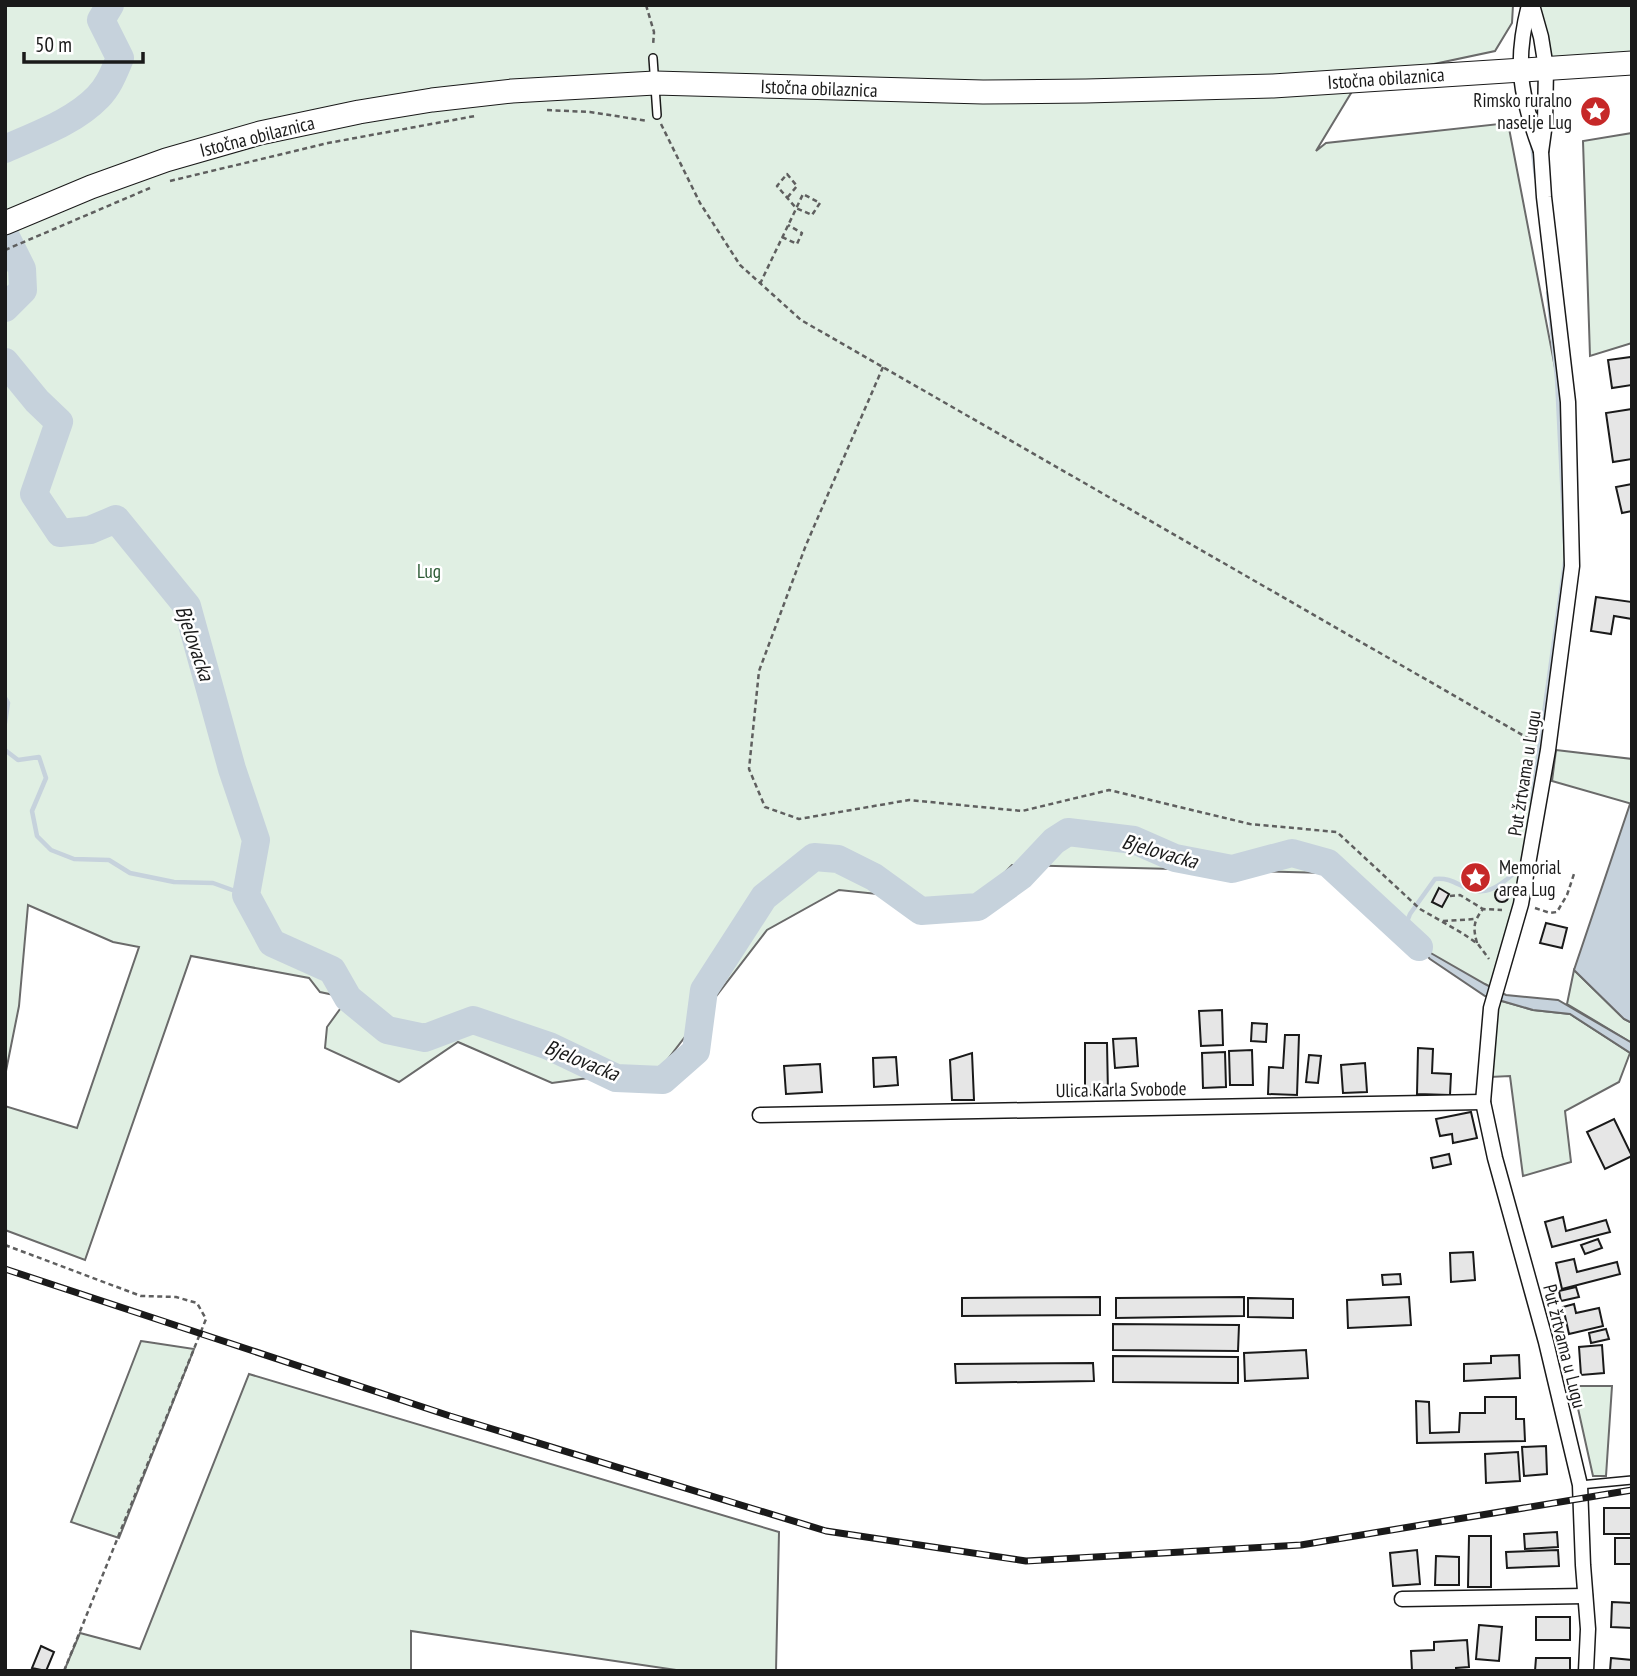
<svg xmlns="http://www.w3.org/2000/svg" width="1637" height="1676" viewBox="0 0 1637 1676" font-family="'PT Sans Narrow',sans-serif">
<rect width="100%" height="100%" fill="#fff"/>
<!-- green -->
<g fill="#e0efe3" stroke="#6a6a6a" stroke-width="2">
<path d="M5,5H1513L1512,23L1495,51L1359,80L1316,151L1326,143L1508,123L1557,378L1565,562L1530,833L1504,947L1489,989L1453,971L1326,873L1012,865L974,904L839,890L767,930L661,1068L552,1083L458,1042L399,1082L325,1048L327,1027L348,998L320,992L309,978L191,956L85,1260L5,1230V1106L77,1128L139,947L113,942L28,905L19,1006L5,1076Z"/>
<path d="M1532,5H1632V63L1546,68Z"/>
<path d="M1632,133V343L1590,356L1583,141Z"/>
<path d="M1556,750L1632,759V804L1552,781Z"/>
<path d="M1574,970L1624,1019L1632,1023V1043L1567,1004Z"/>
<path d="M1498,1000L1533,1010L1570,1014L1630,1053L1619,1082L1565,1111L1571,1162L1523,1176L1510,1076L1490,1077Z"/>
<path d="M141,1341L194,1349L119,1538L71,1522Z"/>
<path d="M249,1374L779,1532L776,1671H683L411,1631V1671H64L80,1633L140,1649Z"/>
<path d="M1573,1386H1612L1606,1476H1593Z"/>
</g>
<!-- water -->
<g fill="#c6d2dc" stroke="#6a6a6a" stroke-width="2">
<path d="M1630,804H1632V1023L1624,1019L1574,970Z"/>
<path d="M1391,921L1429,952L1485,984L1506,995L1558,1000L1632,1043V1054L1570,1014L1533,1010L1485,996L1430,959Z"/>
</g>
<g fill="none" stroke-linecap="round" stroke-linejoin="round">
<!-- stream -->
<g stroke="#c6d2dc" stroke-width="4.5">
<path d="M1532,144L1536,177"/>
<path d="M1548,293L1557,378L1565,543"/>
<path d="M5,698L8,703L5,723"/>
<path d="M5,750L18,760L39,757L46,778L32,811L37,836L51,850L74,859L109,860L130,873L174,882L213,883L246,895"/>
<path d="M1532,800L1565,562"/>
<path d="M1403,932L1410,914L1435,879C1447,878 1452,881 1462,886C1488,900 1502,883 1522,867"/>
</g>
<!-- river -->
<g stroke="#c6d2dc" stroke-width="28">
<path d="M5,149C36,135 74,122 98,97C109,86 114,72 120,58L101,20L110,5"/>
<path d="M5,235L22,269L23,290L5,308"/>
<path d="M5,362L37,401L59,422L34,494L60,533L90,530L116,519L187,606L232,769L256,840L246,895L272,943L332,970L348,998L387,1030L425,1038L473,1020L549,1046L616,1078L663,1080L696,1051L704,990L764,897L814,857L838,859L874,877L921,911L978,907L1021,876L1054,841L1068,832L1134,840L1175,858L1232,869L1292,853L1328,863L1419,947"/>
</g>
</g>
<!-- building -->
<g fill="#e6e6e6" stroke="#1a1a1a" stroke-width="2">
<path d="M1631,357L1632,385L1612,388L1608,360Z"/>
<path d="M1632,409V459L1613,462L1606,413Z"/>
<path d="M1632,484V511L1622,513L1616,487Z"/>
<path d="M1596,597L1632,602V619L1614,616L1611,634L1591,631Z"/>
<path d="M1439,888L1449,894L1442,907L1432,902Z"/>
<circle cx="1502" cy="895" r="7"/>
<path d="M1546,923L1567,928L1562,948L1540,943Z"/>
<path d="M1222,1010L1223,1045L1201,1046L1199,1011Z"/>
<path d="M1252,1023L1267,1024L1266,1042L1251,1041Z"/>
<path d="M1285,1035H1299L1297,1095L1268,1094L1269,1067L1283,1068Z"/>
<path d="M1136,1038L1138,1066L1115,1068L1113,1039Z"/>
<path d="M1085,1043H1107L1108,1094L1085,1095Z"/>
<path d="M1418,1048L1433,1049L1432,1073L1451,1074L1450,1095L1417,1094Z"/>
<path d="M1252,1050L1253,1085H1230L1229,1051Z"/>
<path d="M1225,1052L1226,1087L1203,1088L1202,1053Z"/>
<path d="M972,1053L974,1100H952L950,1060Z"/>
<path d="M1309,1055L1321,1056L1318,1083L1306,1082Z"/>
<path d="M896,1057L898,1085L874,1087L873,1058Z"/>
<path d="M1365,1063L1367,1092L1343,1093L1341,1065Z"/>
<path d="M820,1064L822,1092L786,1094L784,1066Z"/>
<path d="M1471,1112L1477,1138L1453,1143L1452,1134L1440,1136L1436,1119Z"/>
<path d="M1614,1119L1632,1156L1605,1169L1587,1132Z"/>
<path d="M1449,1154L1451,1164L1433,1168L1431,1158Z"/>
<path d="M1563,1217L1566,1231L1606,1220L1610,1232L1552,1247L1545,1222Z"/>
<path d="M1598,1239L1602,1248L1585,1254L1581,1245Z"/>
<path d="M1473,1252L1475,1280L1451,1282L1450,1253Z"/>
<path d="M1574,1259L1577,1272L1617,1262L1620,1274L1562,1289L1556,1263Z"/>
<path d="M1400,1274L1401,1284L1383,1285L1382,1275Z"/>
<path d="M1576,1287L1579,1297L1561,1301L1559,1291Z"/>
<path d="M1100,1297V1315L962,1316V1298Z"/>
<path d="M1244,1297V1316L1116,1318V1298Z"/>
<path d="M1409,1297L1411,1325L1348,1328L1347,1300Z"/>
<path d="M1248,1298L1293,1299V1318L1248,1317Z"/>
<path d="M1574,1304L1576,1313L1599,1308L1603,1326L1569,1334L1563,1307Z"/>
<path d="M1113,1324L1239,1325L1238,1351L1113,1350Z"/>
<path d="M1606,1329L1609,1339L1591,1343L1589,1333Z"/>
<path d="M1602,1345L1604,1373L1581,1375L1579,1347Z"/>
<path d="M1306,1350L1308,1378L1245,1381L1244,1353Z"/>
<path d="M1519,1355L1520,1378L1464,1381V1364L1491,1363V1356Z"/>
<path d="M1113,1356L1238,1357V1383L1113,1382Z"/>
<path d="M1093,1363L1094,1381L956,1383L955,1364Z"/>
<path d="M1485,1397H1516V1419H1524L1525,1441L1417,1443L1416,1401L1429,1402L1430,1433L1459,1432L1460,1413H1485Z"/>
<path d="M1546,1446L1547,1474L1524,1476L1522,1447Z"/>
<path d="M1518,1452L1520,1481L1486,1483L1485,1454Z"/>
<rect x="1604" y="1508" width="28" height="26"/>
<path d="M1557,1532L1558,1547L1525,1549L1524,1534Z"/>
<path d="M1469,1536H1491V1587H1468Z"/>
<rect x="1615" y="1538" width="17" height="26"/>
<path d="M1417,1550L1420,1584L1393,1586L1390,1553Z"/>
<path d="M1558,1550L1559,1566L1507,1568L1506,1552Z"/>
<path d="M1436,1556L1459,1557V1585H1435Z"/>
<path d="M1612,1602L1632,1603V1628L1611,1627Z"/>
<rect x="1536" y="1617" width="34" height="23"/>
<path d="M1479,1625L1502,1627L1499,1661L1476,1659Z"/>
<path d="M1467,1640L1469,1667L1456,1668V1671H1412L1411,1651L1434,1650V1642Z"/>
<path d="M41,1646L54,1652L46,1671L32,1668Z"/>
<path d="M1536,1658H1570V1671H1535Z"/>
<path d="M1611,1658L1632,1660V1671H1610Z"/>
</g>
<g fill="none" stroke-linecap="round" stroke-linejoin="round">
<defs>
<g id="service">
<path d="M653,58L657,115"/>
<path d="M1580,1485L1632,1480"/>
</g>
<g id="minor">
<path d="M1529,5C1514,64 1520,95 1541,151"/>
<path d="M1532,5L1541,37L1546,68L1545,123L1541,152L1544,197L1568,402L1572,566L1548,750L1521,904L1491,1008L1483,1102L1495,1158L1546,1342L1580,1485L1583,1565L1588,1629L1586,1671"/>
<path d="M760,1115L1483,1102"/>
<path d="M1402,1599L1585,1596"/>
</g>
<path id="primary" d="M5,223L91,187L166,160L260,133L359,112L432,100L512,91L655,83L983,92L1086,91L1273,86L1632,63"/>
</defs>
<!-- service casing -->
<use href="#service" stroke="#1a1a1a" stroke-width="10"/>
<!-- minor casing -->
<use href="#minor" stroke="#1a1a1a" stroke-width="17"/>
<!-- primary casing -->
<use href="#primary" stroke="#1a1a1a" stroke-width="25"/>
<!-- path -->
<g stroke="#5f5f5f" stroke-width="2.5" stroke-dasharray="5 3.5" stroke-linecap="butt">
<path d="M646,5L654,32L653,46"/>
<path d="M547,110L590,112L648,121"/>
<path d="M661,124L700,203L740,265L801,320L1533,741"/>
<path d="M170,181L328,143L475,116"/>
<path d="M782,237L797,244L802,233L788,225"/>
<path d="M5,250L150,188"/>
<path d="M760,284C774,254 789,224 803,194L820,203L812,215L796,208L777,186L787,174L797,186L787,198"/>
<path d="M883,367L806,545L759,671L749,769L765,807L799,819L909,800L1022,811L1109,790L1250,824L1337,832L1420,909L1462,933L1478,944L1489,959"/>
<path d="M1450,896L1460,895L1483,909"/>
<path d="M1535,908L1550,913L1557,912L1567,895L1574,874"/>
<path d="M1443,921L1475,919"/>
<path d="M1477,943C1473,928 1473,922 1483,909L1502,910"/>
<path d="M5,1245L141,1296L176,1297L197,1303L206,1319L64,1671"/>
</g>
<!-- service -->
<use href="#service" stroke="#fff" stroke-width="7"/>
<!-- minor -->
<use href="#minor" stroke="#fff" stroke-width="14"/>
<!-- primary -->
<use href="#primary" stroke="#fff" stroke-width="23"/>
<defs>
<path id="rail" d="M5,1269L450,1416L826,1531L1026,1561L1301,1545L1632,1490"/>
</defs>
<!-- rail casing -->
<use href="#rail" stroke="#1a1a1a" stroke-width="7"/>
<!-- rail -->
<use href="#rail" stroke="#fff" stroke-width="4.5" stroke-dasharray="13" stroke-linecap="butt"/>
</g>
<!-- icons -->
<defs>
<symbol id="sight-disc" viewBox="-11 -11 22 22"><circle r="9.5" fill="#c62828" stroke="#fff"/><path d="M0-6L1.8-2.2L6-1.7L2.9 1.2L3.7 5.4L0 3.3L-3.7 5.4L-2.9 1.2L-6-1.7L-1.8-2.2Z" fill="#fff"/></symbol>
</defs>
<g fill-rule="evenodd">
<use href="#sight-disc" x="1578" y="94" width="35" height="35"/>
<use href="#sight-disc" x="1458" y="860" width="35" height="35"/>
</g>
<g text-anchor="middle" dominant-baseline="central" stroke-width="5" stroke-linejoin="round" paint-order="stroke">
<!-- street labels -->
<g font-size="19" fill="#1a1a1a" stroke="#fff">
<text transform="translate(1386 78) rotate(-4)">Istočna obilaznica</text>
<text transform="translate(819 88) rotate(2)">Istočna obilaznica</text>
<text transform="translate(257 136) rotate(-14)">Istočna obilaznica</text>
<text transform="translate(1524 773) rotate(-81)">Put žrtvama u Lugu</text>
<text transform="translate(1121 1089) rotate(-1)">Ulica Karla Svobode</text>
<text transform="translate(1565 1346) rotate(76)">Put žrtvama u Lugu</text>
</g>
<!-- poi labels -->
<g font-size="19" fill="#1a1a1a" stroke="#fff" text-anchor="end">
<text x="1572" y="100">Rimsko ruralno<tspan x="1572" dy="22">naselje Lug</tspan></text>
<text x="1499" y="867" text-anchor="start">Memorial<tspan x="1499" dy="22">area Lug</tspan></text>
</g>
<!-- park labels -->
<g font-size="19" fill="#2b5a34" stroke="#fff">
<text x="429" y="571">Lug</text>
</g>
<!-- water labels -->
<g font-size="21" font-style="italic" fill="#1a1a1a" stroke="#fff">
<text transform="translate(195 643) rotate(71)">Bjelovacka</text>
<text transform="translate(1160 851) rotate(16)">Bjelovacka</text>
<text transform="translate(582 1060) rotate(22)">Bjelovacka</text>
</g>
</g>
<!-- border -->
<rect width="1637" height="1676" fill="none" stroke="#1a1a1a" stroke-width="14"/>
<!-- scale -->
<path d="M24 52v10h119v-10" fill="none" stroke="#1a1a1a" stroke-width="3.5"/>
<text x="35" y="52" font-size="21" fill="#1a1a1a" stroke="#ffffff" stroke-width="5" paint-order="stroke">50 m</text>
</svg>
